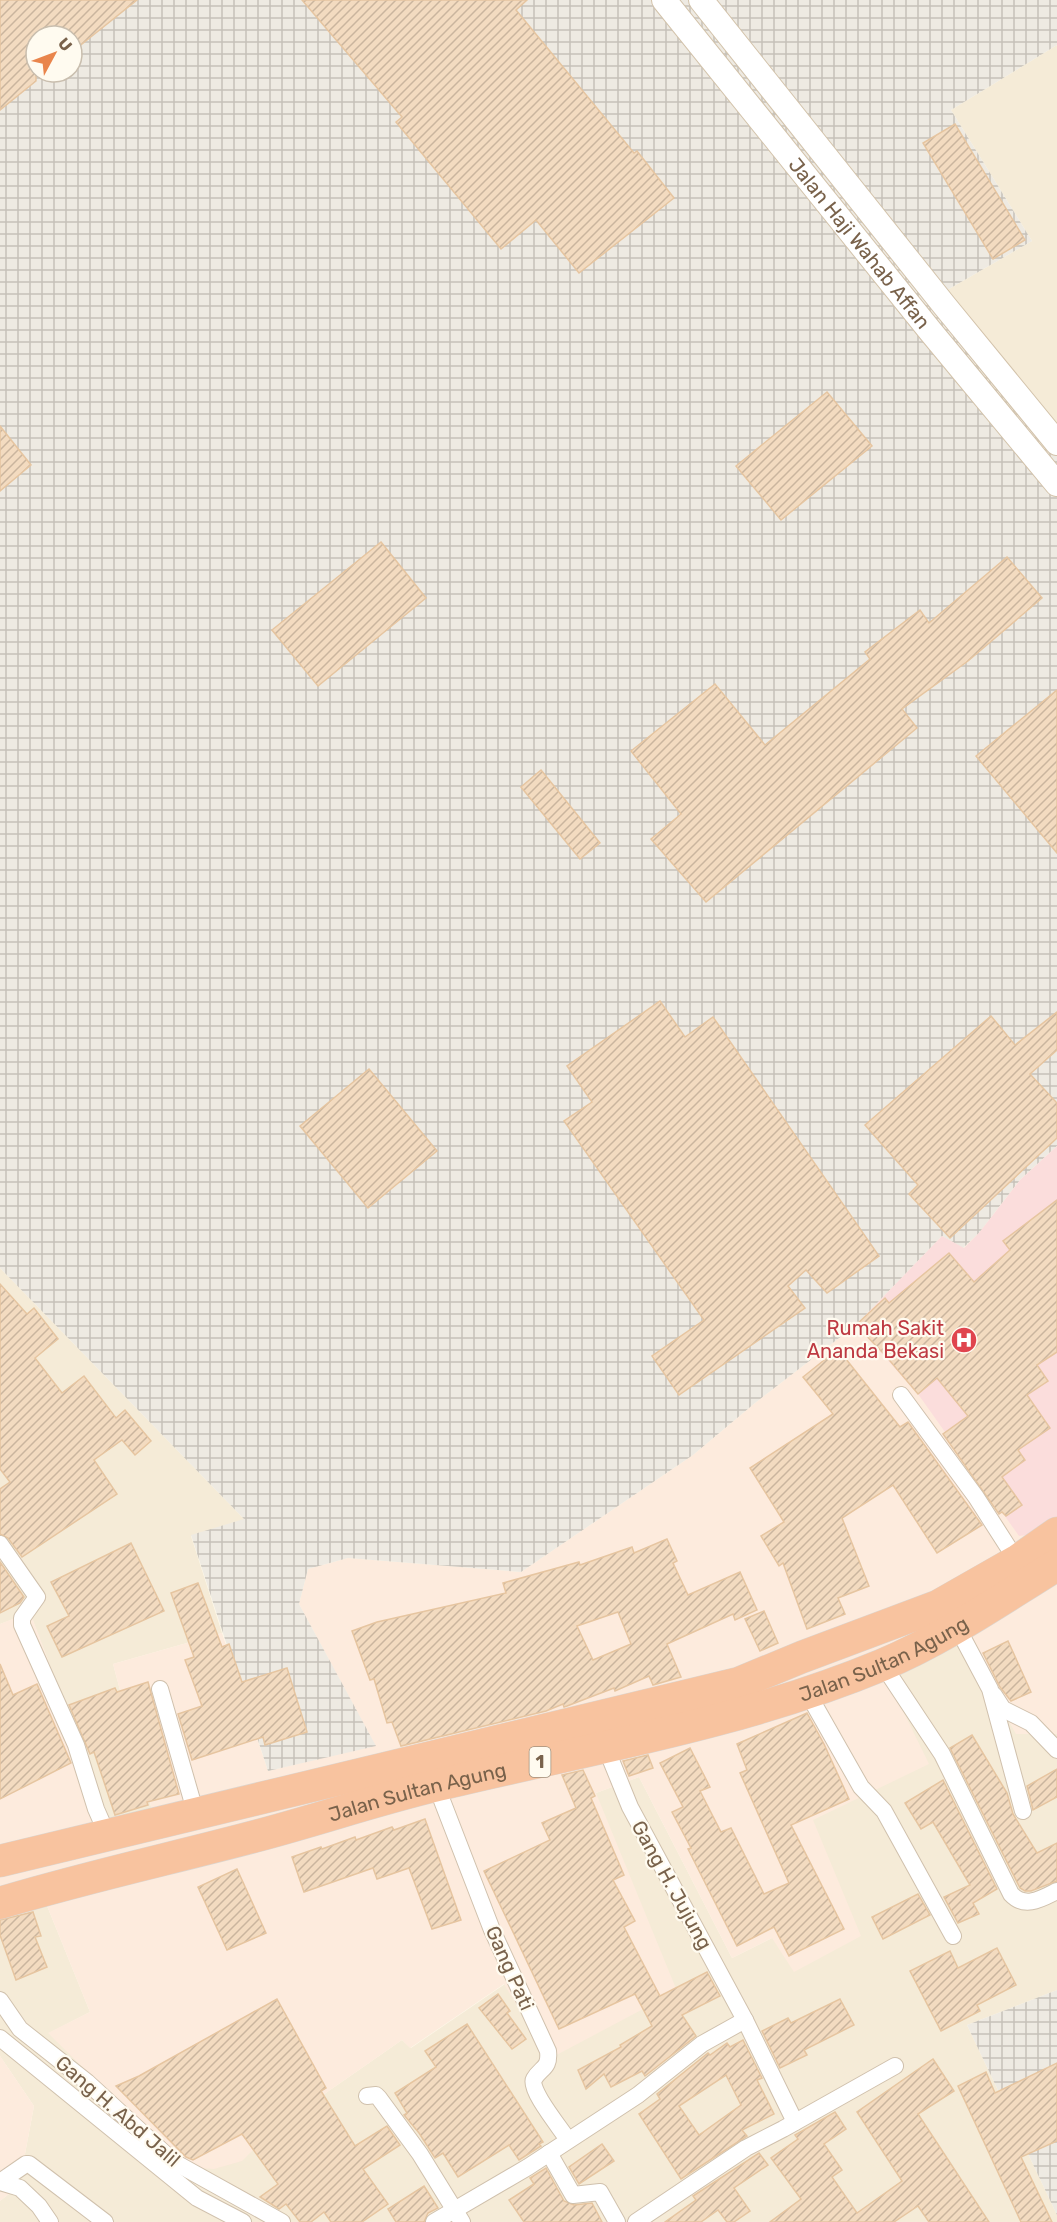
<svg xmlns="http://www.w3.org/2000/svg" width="1057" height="2222" viewBox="0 0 1057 2222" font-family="Rubik,sans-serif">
<defs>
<pattern id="industrial-grid" width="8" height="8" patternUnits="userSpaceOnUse" patternTransform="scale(1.5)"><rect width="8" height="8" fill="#eeeae2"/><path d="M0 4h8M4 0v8" fill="none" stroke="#c6c1b9"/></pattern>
<pattern id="building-hatch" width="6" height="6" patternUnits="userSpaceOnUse" patternTransform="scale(1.5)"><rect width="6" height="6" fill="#f3dbc0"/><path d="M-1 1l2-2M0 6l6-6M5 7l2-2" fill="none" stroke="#cab59e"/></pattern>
</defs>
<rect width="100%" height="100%" fill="#fdf8e9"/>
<!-- residential -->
<g fill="#f5ebd7">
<path d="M1057,45V436L942,293L1032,241L951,110Z"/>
<path d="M0,1268L245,1520L191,1536L222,1633L113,1664L153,1814L111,1827L30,1613L0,1624Z"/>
<path d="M957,1627L1016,1733L1057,1734V1990L967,2025L1057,2215V2222H0V2201L19,2186L34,2106L0,2056V1903L41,1891L90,2012L49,2033L274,2129L402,2040L411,2048L505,1984L596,1793L639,1777L732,1958L772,1938L860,1936L812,1820L881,1666Z"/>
</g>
<!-- commercial -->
<g fill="#fdebdd">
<path d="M1057,1146V1734H1016L957,1628L881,1666L929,1764L813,1820L861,1936L794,1972L772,1938L732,1958L639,1777L596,1793L677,1991L549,2059L504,1984L410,2048L402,2040L274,2129L242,2161L214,2169L184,2167L48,2033L90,2012L41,1891L0,1903V1624L30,1612L111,1827L153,1814L113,1664L222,1633L268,1771L375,1745L299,1604L308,1569L348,1558L521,1572L693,1455L755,1403L856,1325L942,1236L964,1248Z"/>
<path d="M0,2056L34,2106L19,2186L0,2201Z"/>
</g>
<!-- industrial -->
<g fill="url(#industrial-grid)" fill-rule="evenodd">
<path d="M0,0H1057V45L951,110L1032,241L942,293L1057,436V1146L1020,1180L979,1233L963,1248L942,1236L856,1325L755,1403L693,1455L521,1572L348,1558L308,1569L299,1604L376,1746L268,1771L191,1535L244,1519L0,1268ZM36,36H72V72H36Z"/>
<path d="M1057,1990V2215L967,2025Z"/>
</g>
<!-- medical -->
<path fill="#fbdddc" d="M1057,1146V1531L1019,1536L918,1394L856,1325L942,1236L964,1248L979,1233L1020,1180Z"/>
<!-- building -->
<g fill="url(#building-hatch)" stroke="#e6c5a0" stroke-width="1.5" fill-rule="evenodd">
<path d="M0,0H137L72,52V36H36V81L0,110Z"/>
<path d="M302,0H527L516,10L634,153L637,151L674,198L579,273L536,220L501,249L396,122L402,117Z"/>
<path d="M955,124L1025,240L993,259L923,143Z"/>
<path d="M827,392L872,446L781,520L736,466Z"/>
<path d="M0,426L31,465L0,491Z"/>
<path d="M381,542L426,598L318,686L272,630Z"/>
<path d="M1007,557L1042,598L968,661L902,709L917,728L706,902L651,839L681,814L631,751L715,684L765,745L870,659L865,652L920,610L929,623Z"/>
<path d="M1057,690V853L976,756Z"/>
<path d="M541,770L600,843L580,859L521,787Z"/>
<path d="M660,1001L685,1037L713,1017L879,1256L827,1293L806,1270L788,1286L805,1308L679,1395L652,1356L704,1320L564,1121L592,1102L567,1066Z"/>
<path d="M1057,1012V1050L1030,1074L1057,1103V1138L950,1238L909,1194L918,1185L865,1125L991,1016L1015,1045Z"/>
<path d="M369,1069L437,1151L368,1208L300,1126Z"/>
<path d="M1057,1200V1352L1037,1365L1048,1381L1027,1395L1050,1428L1018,1450L1025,1460L1002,1477L1022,1505L1006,1516L1002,1512L999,1514L943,1434L968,1416L937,1378L918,1394L885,1355L856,1325L885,1298L889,1303L949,1253L974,1282L1010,1250L1003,1241Z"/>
<path d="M0,1284L27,1314L34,1308L58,1339L35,1358L62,1393L84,1376L116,1418L125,1410L151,1441L135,1455L122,1440L94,1460L117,1494L22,1557L8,1538L0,1534V1489L10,1482L0,1469Z"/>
<path d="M838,1349L900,1427L908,1422L982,1525L937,1553L893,1485L842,1518L869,1586L838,1598L845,1614L807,1629L783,1563L779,1566L761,1536L784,1522L750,1468L833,1414L803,1377Z"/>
<path d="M667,1539L677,1561L673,1563L688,1595L740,1572L757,1610L735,1620L733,1614L667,1644L681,1677L653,1685L649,1676L615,1691L614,1688L567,1706L564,1707L563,1704L546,1711L401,1746L392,1722L387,1723L374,1679L370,1680L352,1631L377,1622L506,1593L503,1583L579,1562L580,1565L632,1547L634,1553ZM618,1612L631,1644L593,1660L577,1626Z"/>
<path d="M131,1543L164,1611L62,1657L47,1626L69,1616L51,1582Z"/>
<path d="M0,1562L24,1597L20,1603L0,1613Z"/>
<path d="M198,1583L222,1647L229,1644L242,1682L287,1668L307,1732L265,1745L263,1737L192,1760L178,1714L202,1706L185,1660L194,1657L171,1593Z"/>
<path d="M764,1611L778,1643L760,1651L745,1619Z"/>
<path d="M1008,1641L1031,1692L1011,1701L1000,1687L983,1653Z"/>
<path d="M0,1664L13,1695L37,1684L71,1763L0,1799Z"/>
<path d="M148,1682L179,1794L147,1802L148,1805L115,1815L94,1752L90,1754L69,1705L115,1688L117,1692Z"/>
<path d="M807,1713L824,1744L849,1799L791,1825L844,1929L789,1956L774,1927L737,1946L688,1849L691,1848L672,1812L683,1807L660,1763L690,1748L710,1787L700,1791L721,1832L731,1828L764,1894L789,1883L740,1773L747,1770L737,1744Z"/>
<path d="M972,1735L1007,1793L1013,1814L1037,1853L1057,1843V1881L1031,1891H1025L1020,1888L950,1748Z"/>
<path d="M648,1755L653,1768L629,1776L623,1761Z"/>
<path d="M1057,1769V1797L1033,1810L1027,1786Z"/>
<path d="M583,1770L595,1796L591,1798L624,1875L613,1880L635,1921L624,1927L660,1996L707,1972L720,1996L682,2015L696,2036L645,2076L642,2071L611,2087L604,2074L586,2089L578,2070L621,2047L620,2045L652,2026L635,1994L559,2029L484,1871L550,1840L542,1823L576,1808L562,1775Z"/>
<path d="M943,1780L997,1889L973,1903L979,1914L958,1923L944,1897L970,1885L933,1822L921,1829L905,1803Z"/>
<path d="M425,1819L461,1920L432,1929L409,1868L377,1879L373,1868L304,1892L292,1857L321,1847L322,1849L355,1837L356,1840L392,1827L394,1830Z"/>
<path d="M237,1869L266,1933L227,1950L198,1887Z"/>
<path d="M918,1894L930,1915L883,1939L872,1917Z"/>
<path d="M33,1912L41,1936L35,1937L47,1967L16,1980L0,1935V1920Z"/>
<path d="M997,1948L1016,1985L977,2005L980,2011L941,2031L910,1971L950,1951L958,1968Z"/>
<path d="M498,1994L510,2011L507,2013L526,2039L512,2049L479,2008Z"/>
<path d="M277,1999L326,2088L321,2091L355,2146L387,2126L400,2145L363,2169L388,2204L362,2222H331L324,2212L311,2222H300L286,2204L279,2209L260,2197L278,2184L242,2134L193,2160L186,2157L116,2086L139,2076Z"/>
<path d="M840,1999L854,2025L804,2050L807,2055L780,2068L762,2031L788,2018L791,2023Z"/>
<path d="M467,2024L543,2142L539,2144L541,2146L519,2160L509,2145L458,2177L443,2153L435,2158L419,2133L404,2115L407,2113L395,2093L436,2067L425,2051Z"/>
<path d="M743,2040L762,2078L757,2080L774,2114L742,2130L747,2136L681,2179L639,2114L660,2099L657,2094L708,2053L710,2055L727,2043L730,2047ZM726,2075L741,2105L699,2135L679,2106Z"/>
<path d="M933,2059L954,2091L918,2114L989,2222H929L918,2206L894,2222H770L801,2199L771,2158L798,2139L795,2135L835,2112L846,2129L824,2144L842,2170L832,2177L857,2213L902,2181L857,2112Z"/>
<path d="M1057,2063V2141L1021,2157L1052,2222H1021L958,2086L986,2072L995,2093Z"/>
<path d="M602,2144L614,2161L579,2184L569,2167Z"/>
<path d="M759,2153L768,2165L734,2188L750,2211L734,2222H727L718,2210L701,2222H665L696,2200L693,2196Z"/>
<path d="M546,2168L564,2201L574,2205L592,2203L602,2222H524L509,2200L534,2184L530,2178Z"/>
<path d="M424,2186L438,2208L428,2213L424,2222H396L388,2209Z"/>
</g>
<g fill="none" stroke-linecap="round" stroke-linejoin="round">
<defs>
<g id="street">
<path d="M901,1395L976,1497L1017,1561"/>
<path d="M0,1544L37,1597L22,1618V1625L76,1745L96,1809L107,1834"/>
<path d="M957,1627L990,1689L1023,1811"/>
<path d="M883,1665L942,1754L1011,1894C1025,1909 1041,1899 1057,1891"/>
<path d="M160,1689L196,1814"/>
<path d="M807,1692L861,1787L884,1811L953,1936"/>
<path d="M994,1695L1003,1709L1031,1723L1057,1750"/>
<path d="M606,1748L630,1807L745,2020L795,2122"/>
<path d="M436,1785L492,1930L548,2051C550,2069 541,2067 534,2079C528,2089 562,2130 568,2140"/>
<path d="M0,2000L20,2029L87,2082L174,2162L282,2222"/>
<path d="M0,2038L197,2198L243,2222"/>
<path d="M367,2096L376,2095L379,2098L420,2154L462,2222"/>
<path d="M549,2153L573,2195L600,2192L617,2222"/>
<path d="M0,2182L26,2164H29L105,2222"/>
<path d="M0,2182L20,2188L39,2206L50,2222"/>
<path d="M434,2222L528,2167L638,2095L702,2044L745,2020"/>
<path d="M636,2222L746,2148L783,2129L895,2066"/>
</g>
<g id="secondary">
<path id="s1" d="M664,0L931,332L1057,484"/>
<path d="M701,0L944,305L1057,443"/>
</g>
<g id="highway">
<path d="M0,1861L739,1683L802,1657L938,1606L1017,1561L1057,1533"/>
<path id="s2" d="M0,1903C86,1877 174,1858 260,1835C320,1819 379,1799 438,1785C587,1749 740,1724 882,1665C944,1639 1000,1600 1057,1565"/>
</g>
</defs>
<!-- street casing -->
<use href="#street" stroke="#d0c1ad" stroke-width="18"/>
<!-- secondary casing -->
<use href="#secondary" stroke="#d3c3ab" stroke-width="26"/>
<!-- highway casing -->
<use href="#highway" stroke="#dcd6d0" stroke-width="33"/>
<!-- street -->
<use href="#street" stroke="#fff" stroke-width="16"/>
<!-- secondary -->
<use href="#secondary" stroke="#fff" stroke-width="24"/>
<!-- highway -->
<use href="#highway" stroke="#f8c39f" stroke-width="32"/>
</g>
<!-- icons -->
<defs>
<symbol id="hospital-disc" viewBox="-11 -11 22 22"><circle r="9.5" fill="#e0444e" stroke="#fffbf0"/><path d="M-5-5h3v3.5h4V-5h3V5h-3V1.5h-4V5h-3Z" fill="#fff"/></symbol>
</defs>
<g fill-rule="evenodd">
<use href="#hospital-disc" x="949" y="1325" width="30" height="30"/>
</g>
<g text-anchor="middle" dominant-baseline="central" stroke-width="4.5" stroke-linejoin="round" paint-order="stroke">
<!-- shield labels -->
<rect fill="#fffbf0" stroke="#a1907c" stroke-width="1.5" x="529.5" y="1747" width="21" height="30" rx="4.5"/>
<g font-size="18" font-weight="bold" fill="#79624b">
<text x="540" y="1762">1</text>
</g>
<!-- street labels -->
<g font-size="20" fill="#79624b" stroke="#fffbf0">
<text stroke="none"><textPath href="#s1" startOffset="312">Jalan Haji Wahab Affan</textPath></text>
<text stroke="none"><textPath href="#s2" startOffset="918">Jalan Sultan Agung</textPath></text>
<text stroke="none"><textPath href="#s2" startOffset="432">Jalan Sultan Agung</textPath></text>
<text transform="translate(672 1885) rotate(61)">Gang H. Jujung</text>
<text transform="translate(510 1968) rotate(66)">Gang Pati</text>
<text transform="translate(118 2111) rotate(41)">Gang H. Abd Jalil</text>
</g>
<!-- health labels -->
<g font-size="20" fill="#be3a42" stroke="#fffbf0" text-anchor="end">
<text x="944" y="1328">Rumah Sakit<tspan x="944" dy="23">Ananda Bekasi</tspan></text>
</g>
</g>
<!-- north arrow -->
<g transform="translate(54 54) rotate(49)"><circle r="28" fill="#fffbf0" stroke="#c9beae" stroke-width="1.5"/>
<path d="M0-4.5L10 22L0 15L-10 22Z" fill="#e9854c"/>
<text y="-9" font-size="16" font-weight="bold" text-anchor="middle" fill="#79624b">U</text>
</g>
</svg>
